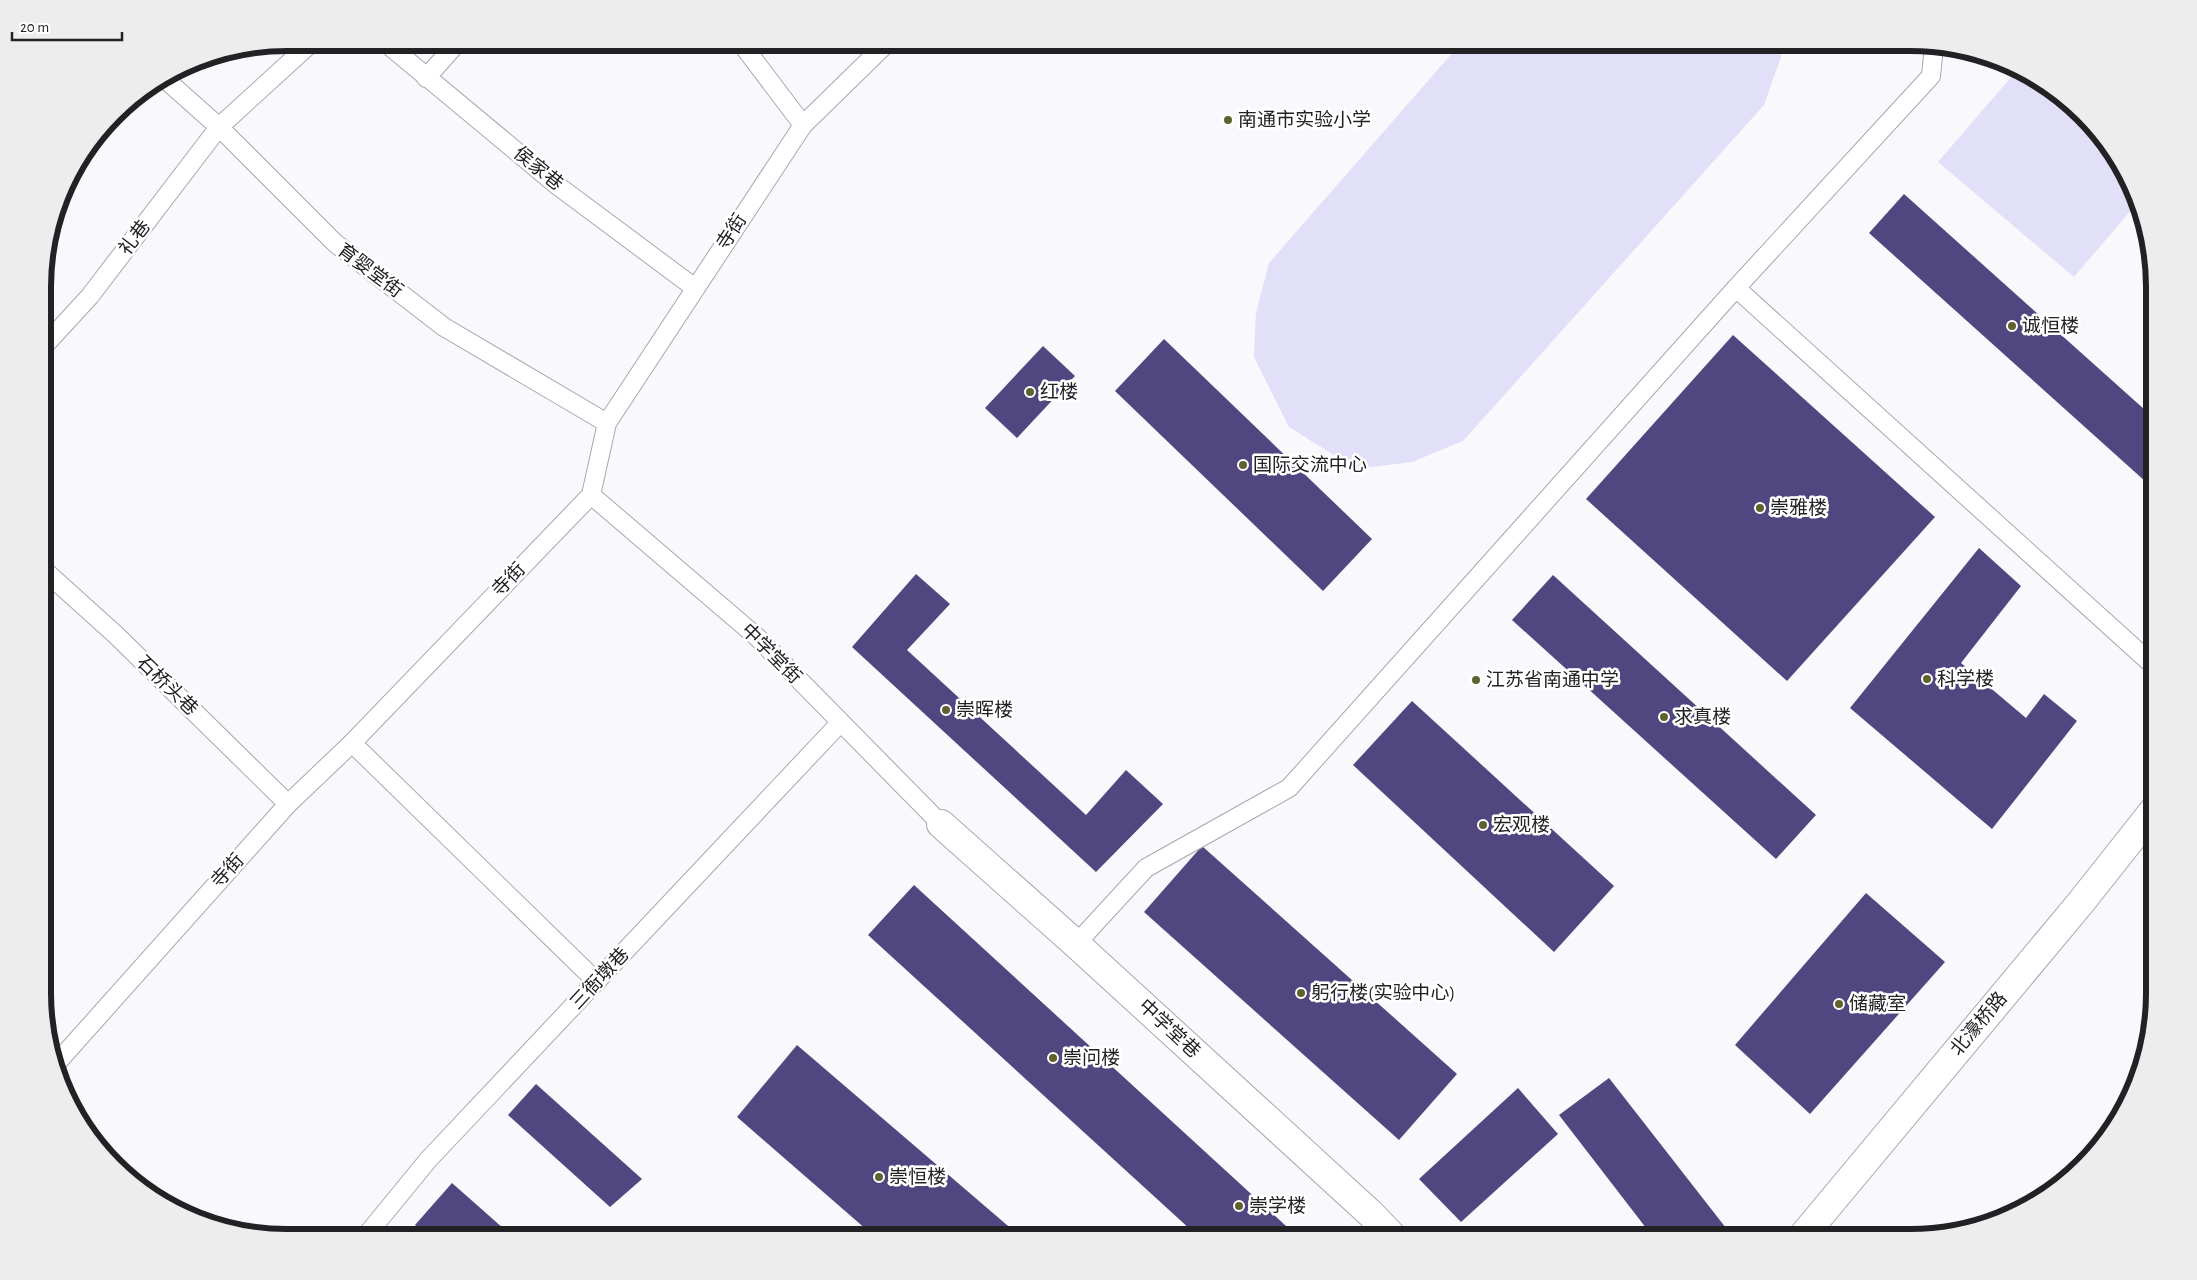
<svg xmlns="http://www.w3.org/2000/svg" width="2197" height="1280" viewBox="0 0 2197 1280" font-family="'Alegreya Sans','Noto Sans SC',sans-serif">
<rect width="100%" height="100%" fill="#f8f8fd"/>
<!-- green -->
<g fill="#e2e0f8">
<path d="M1461,43H1779L1781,57L1764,105L1463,441L1412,462L1356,469L1289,427L1254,357L1256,313L1269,263Z"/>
<path d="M2018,69C2055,85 2091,118 2113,151C2123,166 2130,185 2138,202L2074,277L1938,162Z"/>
</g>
<!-- building -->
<g fill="#504781">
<path d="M1904,194L2154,418V473L2146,482L1869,233Z"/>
<path d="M1733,335L1935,517L1787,681L1586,499Z"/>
<path d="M1164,339L1372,539L1323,591L1115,391Z"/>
<path d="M1043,346L1075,376L1017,438L985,408Z"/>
<path d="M1979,548L2021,586L1961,663L2026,718L2044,694L2077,721L1992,829L1850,708Z"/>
<path d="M916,574L950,604L907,650L1086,815L1126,770L1163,804L1096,872L852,647Z"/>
<path d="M1553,575L1816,815L1776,859L1512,620Z"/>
<path d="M1412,701L1614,886L1554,952L1353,765Z"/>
<path d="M1202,846L1457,1074L1399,1140L1144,912Z"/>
<path d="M914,885L1237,1181L1298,1237H1184L1191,1230L868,935Z"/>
<path d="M1866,893L1945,962L1810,1114L1735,1045Z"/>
<path d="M797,1045L1021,1237H875L737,1117Z"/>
<path d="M1609,1078L1733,1237H1653L1559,1115Z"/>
<path d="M536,1084L642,1179L610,1207L508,1115Z"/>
<path d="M1518,1088L1558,1134L1461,1222L1419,1179Z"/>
<path d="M452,1183L513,1237H428L415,1225Z"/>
</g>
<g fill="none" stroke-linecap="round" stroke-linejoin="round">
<defs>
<g id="service">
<path d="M386,43L558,186L695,288"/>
<path d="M741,43L803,125"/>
<path d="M426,78L457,43"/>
<path d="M165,79L219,127L335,243L444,327L607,423"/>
<path d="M1736,288L2154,666"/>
<path d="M45,345L90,296L219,127L311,43"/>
<path d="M591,495L757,637L941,824"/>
<path d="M45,571L117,636L288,804"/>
<path d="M352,743L597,982"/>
<path d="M1076,944L1146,868L1289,788L1736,288L1931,76L1934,46"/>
<path d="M54,1066L288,804L352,743L591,495L607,423L803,125L887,43"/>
<path d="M365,1237L428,1160L840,723"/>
</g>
<path id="minor" d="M941,824L1076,944L1371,1214L1393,1237"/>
<path id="secondary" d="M1802,1237L2082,901L2154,810"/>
</defs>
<!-- service casing -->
<use href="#service" stroke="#a8a7b0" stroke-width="20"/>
<!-- minor casing -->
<use href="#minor" stroke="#a8a7b0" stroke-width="30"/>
<!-- secondary casing -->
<use href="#secondary" stroke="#a8a7b0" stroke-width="30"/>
<!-- service -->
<use href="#service" stroke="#fff" stroke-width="18"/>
<!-- minor -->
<use href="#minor" stroke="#fff" stroke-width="28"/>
<!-- secondary -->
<use href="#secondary" stroke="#fff" stroke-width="28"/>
</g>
<!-- markers -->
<g fill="#60612e" stroke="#fff" stroke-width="2">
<circle cx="1228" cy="120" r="5"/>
<circle cx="2012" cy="326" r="5"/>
<circle cx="1030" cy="392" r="5"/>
<circle cx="1243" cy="465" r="5"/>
<circle cx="1760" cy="508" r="5"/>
<circle cx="1927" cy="679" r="5"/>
<circle cx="1476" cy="680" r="5"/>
<circle cx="946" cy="710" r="5"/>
<circle cx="1664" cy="717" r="5"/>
<circle cx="1483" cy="825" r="5"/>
<circle cx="1301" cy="993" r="5"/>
<circle cx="1839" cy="1004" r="5"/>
<circle cx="1053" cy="1058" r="5"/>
<circle cx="879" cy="1177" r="5"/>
<circle cx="1239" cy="1206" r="5"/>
</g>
<g text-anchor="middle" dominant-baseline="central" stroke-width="5" stroke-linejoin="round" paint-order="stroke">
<!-- poi labels -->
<g font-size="19" fill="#222225" stroke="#fff" text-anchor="start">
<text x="1238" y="120">南通市实验小学</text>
<text x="2022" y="326">诚恒楼</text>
<text x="1040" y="392">红楼</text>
<text x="1253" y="465">国际交流中心</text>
<text x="1770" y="508">崇雅楼</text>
<text x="1937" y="679">科学楼</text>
<text x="1486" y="680">江苏省南通中学</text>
<text x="956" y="710">崇晖楼</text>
<text x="1674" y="717">求真楼</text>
<text x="1493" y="825">宏观楼</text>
<text x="1311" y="993">躬行楼(实验中心)</text>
<text x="1849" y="1004">储藏室</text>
<text x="1063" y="1058">崇问楼</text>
<text x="889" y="1177">崇恒楼</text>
<text x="1249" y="1206">崇学楼</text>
</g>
<!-- street labels -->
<g font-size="19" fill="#222225" stroke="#fff">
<text transform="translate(538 169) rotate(39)">侯家巷</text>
<text transform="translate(732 232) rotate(-57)">寺街</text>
<text transform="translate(135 238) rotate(-53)">礼巷</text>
<text transform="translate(370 271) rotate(37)">育婴堂街</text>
<text transform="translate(509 580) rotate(-46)">寺街</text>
<text transform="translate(771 654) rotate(45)">中学堂街</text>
<text transform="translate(167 686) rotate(44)">石桥头巷</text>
<text transform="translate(228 871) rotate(-48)">寺街</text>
<text transform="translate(600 979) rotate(-47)">三衙墩巷</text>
<text transform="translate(1979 1024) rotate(-50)">北濠桥路</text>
<text transform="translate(1169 1029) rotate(43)">中学堂巷</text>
</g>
</g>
<!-- crop -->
<path d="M0 0H2197V1280H0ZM287 51H1910A236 236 0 0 1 2146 287V993A236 236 0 0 1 1910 1229H287A236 236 0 0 1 51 993V287A236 236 0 0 1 287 51Z" fill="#ededee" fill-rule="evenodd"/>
<path fill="none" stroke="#222225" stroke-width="6" d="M287 51H1910A236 236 0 0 1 2146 287V993A236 236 0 0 1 1910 1229H287A236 236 0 0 1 51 993V287A236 236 0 0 1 287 51Z"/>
<!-- scale -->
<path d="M12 32v8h110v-8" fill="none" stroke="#222225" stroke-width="2.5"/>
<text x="20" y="32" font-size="15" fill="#222225" stroke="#ffffff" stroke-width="4" paint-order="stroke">20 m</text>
</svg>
